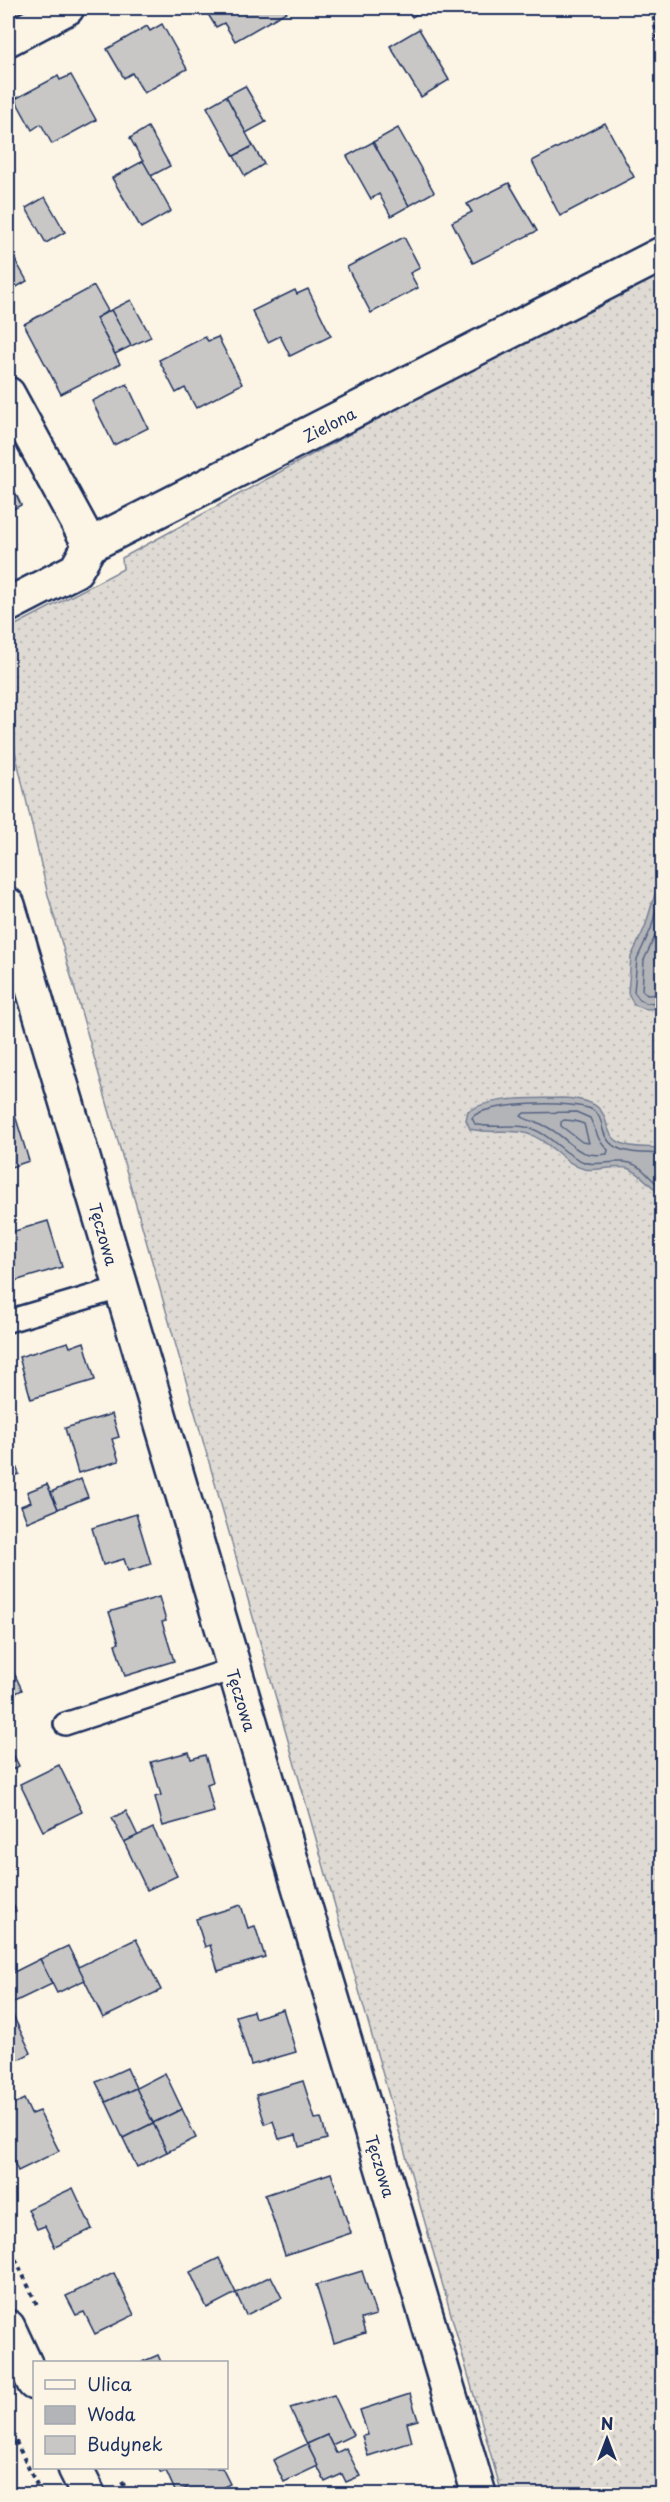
<svg xmlns="http://www.w3.org/2000/svg" width="670" height="2502" viewBox="0 0 670 2502" font-family="'Playpen Sans',sans-serif">
<defs>
<pattern id="grass-dots" width="8" height="8" patternUnits="userSpaceOnUse" patternTransform="scale(1.5)"><rect width="8" height="8" fill="#dfdbd4"/><path d="M2 2h.1M6 6h.1" fill="none" stroke="#bfbcb8" stroke-width="1.8" stroke-linecap="round"/></pattern>
</defs>
<rect width="100%" height="100%" fill="#fcf5e5"/>
<filter id="ink" filterUnits="userSpaceOnUse"><feTurbulence type="fractalNoise" baseFrequency=".0167" numOctaves="2"/><feDisplacementMap in="SourceGraphic" scale="12" xChannelSelector="R" yChannelSelector="G"/><feConvolveMatrix kernelMatrix="1 2 1 2 8 2 1 2 1" color-interpolation-filters="sRGB"/></filter>
<g filter="url(#ink)">
<!-- grass -->
<path fill="url(#grass-dots)" stroke="#7d8599" stroke-width="1.5" d="M662,271V2494H502L48,895L8,721V629L123,569L122,558L491,357Z"/>
<!-- water -->
<g fill="#b2b4b8" stroke="#767f94" stroke-width="1.5">
<path d="M662,871V1008L646,1009L634,1005L628,993L631,957L645,927Z"/>
<path d="M561,1098C623,1100 594,1130 621,1143C634,1150 649,1145 662,1149V1194C650,1188 644,1175 630,1169C616,1164 598,1172 584,1169C562,1163 550,1139 525,1133C507,1129 488,1134 470,1129L466,1120L468,1111C494,1096 531,1099 561,1098Z"/>
</g>
<g fill="none" stroke-linecap="round" stroke-linejoin="round">
<!-- shore -->
<g stroke="#576482" stroke-width="1.5">
<path d="M662,888L651,929L637,959L634,992L640,1000L646,1003L662,1002"/>
<path d="M662,914L657,932L644,960L642,990L647,995L662,994"/>
<path d="M576,1112L590,1118L599,1139L608,1150L607,1154C572,1159 571,1137 543,1125C536,1121 527,1121 521,1116L524,1113Z"/>
<path d="M564,1120L575,1121L584,1124L589,1143L582,1142L561,1126V1122Z"/>
<path d="M662,1154C642,1152 610,1157 603,1130C602,1123 599,1114 593,1110C576,1100 482,1102 472,1118L475,1124C491,1129 508,1124 525,1127C551,1132 561,1154 584,1162C598,1167 615,1159 630,1163C645,1167 650,1181 662,1187"/>
</g>
</g>
<!-- building -->
<g fill="#c8c7c6" stroke="#1b2f5e" stroke-width="1.5">
<path d="M204,8H293L235,41L224,23L216,27Z"/>
<path d="M407,8H428L412,17Z"/>
<path d="M162,24L187,69L144,93L132,73L124,78L107,49L147,26L150,31Z"/>
<path d="M419,29L449,80L421,97L390,46Z"/>
<path d="M71,75L96,120L52,144L41,124L32,130L15,99L58,76L60,80Z"/>
<path d="M245,86L266,122L246,133L226,96Z"/>
<path d="M226,96L253,146L234,156L207,107Z"/>
<path d="M605,123L634,177L560,216L532,161Z"/>
<path d="M148,127L170,166L151,176L130,138Z"/>
<path d="M398,128L434,192L409,206L373,142Z"/>
<path d="M373,142L409,206L391,216L379,194L371,199L347,156Z"/>
<path d="M253,146L264,164L245,176L234,156Z"/>
<path d="M143,161L171,211L141,228L112,178Z"/>
<path d="M509,183L537,231L473,263L452,222L472,212L467,204Z"/>
<path d="M45,197L65,232L46,243L26,208Z"/>
<path d="M404,237L420,268L410,273L418,288L371,313L347,267Z"/>
<path d="M14,258L27,281L8,292V261Z"/>
<path d="M94,286L108,311L96,318L120,364L61,394L24,324Z"/>
<path d="M308,289L331,336L290,356L280,336L268,342L252,311L295,290L297,294Z"/>
<path d="M131,300L151,337L131,346L111,310Z"/>
<path d="M111,310L131,346L115,354L96,318Z"/>
<path d="M205,337L208,341L218,337L242,384L196,408L185,388L176,393L159,360Z"/>
<path d="M127,384L148,428L114,445L92,401Z"/>
<path d="M8,477L21,505L8,512Z"/>
<path d="M15,1115L29,1161L8,1168V1117Z"/>
<path d="M48,1221L62,1267L8,1283V1233Z"/>
<path d="M68,1342L70,1347L84,1342L95,1380L31,1399L19,1357Z"/>
<path d="M112,1414L119,1437L112,1439L119,1461L78,1473L65,1428Z"/>
<path d="M8,1445L19,1474L8,1478Z"/>
<path d="M81,1479L88,1497L58,1509L51,1492Z"/>
<path d="M47,1484L58,1509L27,1522L21,1506L31,1502L27,1492Z"/>
<path d="M136,1514L151,1564L128,1571L124,1559L103,1565L92,1528Z"/>
<path d="M159,1597L166,1621L162,1622L174,1661L125,1676L115,1644L119,1643L109,1612Z"/>
<path d="M8,1660L22,1690L8,1697Z"/>
<path d="M11,1750L19,1766L8,1772V1751Z"/>
<path d="M189,1752L191,1759L205,1755L213,1782L207,1784L214,1812L163,1826L155,1797L161,1795L151,1762Z"/>
<path d="M59,1765L82,1812L43,1831L20,1784Z"/>
<path d="M126,1811L138,1836L124,1842L112,1818Z"/>
<path d="M153,1828L177,1876L147,1890L124,1842Z"/>
<path d="M8,1893L16,1911L8,1915Z"/>
<path d="M241,1905L248,1928L255,1926L265,1957L218,1971L210,1945L205,1947L196,1919Z"/>
<path d="M136,1939L161,1990L103,2018L78,1967Z"/>
<path d="M68,1946L85,1980L57,1993L40,1959Z"/>
<path d="M40,1959L52,1984L8,2005V1975Z"/>
<path d="M8,2005L31,2053L14,2062L12,2058L8,2060Z"/>
<path d="M283,2009L296,2052L251,2065L236,2016L253,2011L255,2018Z"/>
<path d="M127,2068L136,2088L106,2102L96,2082Z"/>
<path d="M165,2073L182,2109L153,2123L136,2088Z"/>
<path d="M303,2081L315,2119L321,2118L327,2139L299,2147L296,2135L279,2139L273,2121L265,2124L256,2095Z"/>
<path d="M136,2088L153,2123L123,2138L106,2102Z"/>
<path d="M24,2099L31,2114L39,2111L59,2151L18,2171L8,2149V2107Z"/>
<path d="M182,2109L196,2138L167,2152L153,2123Z"/>
<path d="M153,2123L167,2152L137,2167L123,2138Z"/>
<path d="M331,2173L351,2233L285,2255L265,2195Z"/>
<path d="M73,2188L92,2229L55,2247L45,2226L37,2229L28,2209Z"/>
<path d="M219,2258L236,2293L207,2308L190,2272Z"/>
<path d="M362,2271L376,2315L361,2319L365,2333L334,2343L316,2285Z"/>
<path d="M114,2273L134,2315L95,2334L84,2312L76,2315L66,2296Z"/>
<path d="M271,2276L282,2298L246,2315L236,2293Z"/>
<path d="M158,2355L161,2362H142Z"/>
<path d="M410,2394L418,2420L407,2423L412,2442L368,2456L362,2436L368,2435L360,2410Z"/>
<path d="M334,2395L353,2435L332,2445L327,2435L307,2444L290,2408Z"/>
<path d="M327,2435L336,2453L346,2448L360,2476L346,2482L342,2474L325,2482L307,2444Z"/>
<path d="M307,2444L318,2466L284,2482L273,2460Z"/>
<path d="M158,2468H222L230,2484L209,2494H191L187,2488L176,2493L166,2471L161,2473Z"/>
</g>
<g fill="none" stroke-linecap="round" stroke-linejoin="round">
<defs>
<g id="service">
<path d="M8,1321L120,1288"/>
<path d="M65,1724L233,1669"/>
</g>
<g id="minor">
<path d="M8,39L67,8"/>
<path d="M8,394L90,545"/>
<path d="M8,605L76,570L90,545L662,254"/>
<path d="M8,905L479,2494"/>
</g>
<g id="tertiary">
<path d="M8,2327L34,2383"/>
<path d="M75,2468L88,2494"/>
</g>
</defs>
<!-- service casing -->
<use href="#service" stroke="#1b2f5e" stroke-width="26"/>
<!-- minor casing -->
<use href="#minor" stroke="#1b2f5e" stroke-width="38"/>
<!-- tertiary casing -->
<use href="#tertiary" stroke="#1b2f5e" stroke-width="38"/>
<!-- path -->
<g stroke="#1b2f5e" stroke-width="4" stroke-dasharray="4.5 4.5" stroke-linecap="butt">
<path d="M652,8L662,65"/>
<path d="M8,2243L38,2307"/>
<path d="M8,2425L41,2494"/>
<path d="M122,2482L129,2494"/>
</g>
<!-- service -->
<use href="#service" stroke="#fcf5e5" stroke-width="21"/>
<!-- minor -->
<use href="#minor" stroke="#fcf5e5" stroke-width="33"/>
<!-- tertiary -->
<use href="#tertiary" stroke="#fcf5e5" stroke-width="33"/>
</g>
</g>
<g text-anchor="middle" dominant-baseline="central" stroke-width="4.5" stroke-linejoin="round" paint-order="stroke">
<!-- street labels -->
<g font-size="16" fill="#1b2f5e" stroke="#fcf5e5">
<text transform="translate(329 424) rotate(-27)">Zielona</text>
<text transform="translate(104 1234) rotate(74)">Tęczowa</text>
<text transform="translate(242 1700) rotate(73)">Tęczowa</text>
<text transform="translate(381 2166) rotate(73)">Tęczowa</text>
</g>
</g>
<!-- margin -->
<rect width="670" height="2502" fill="none" stroke="#fcf5e5" stroke-width="30"/>
<rect x="15" y="15" width="640" height="2472" fill="none" stroke="#1b2f5e" stroke-width="2" filter="url(#ink)"/>
<!-- legend -->
<rect x="33" y="2361" width="195" height="108" fill="#fcf5e5" stroke="#a2a6af" stroke-width="1.5"/>
<rect x="45" y="2380" width="30" height="9" fill="#fcf5e5" stroke="#a2a6af" stroke-width="1.5"/>
<text x="87" y="2391" font-size="18" fill="#1b2f5e">Ulica</text>
<rect x="45" y="2406" width="30" height="18" fill="#b2b4b8" stroke="#a2a6af" stroke-width="1.5"/>
<text x="87" y="2421" font-size="18" fill="#1b2f5e">Woda</text>
<rect x="45" y="2436" width="30" height="18" fill="#c8c7c6" stroke="#a2a6af" stroke-width="1.5"/>
<text x="87" y="2451" font-size="18" fill="#1b2f5e">Budynek</text>
<!-- north arrow -->
<g transform="translate(607 2439)" stroke="#fcf5e5" stroke-width="4.5" paint-order="stroke">
<path d="M0-4.5L10 22L0 15L-10 22Z" fill="#1b2f5e"/>
<text y="-9" font-size="16" font-weight="bold" text-anchor="middle" fill="#1b2f5e">N</text>
</g>
</svg>
